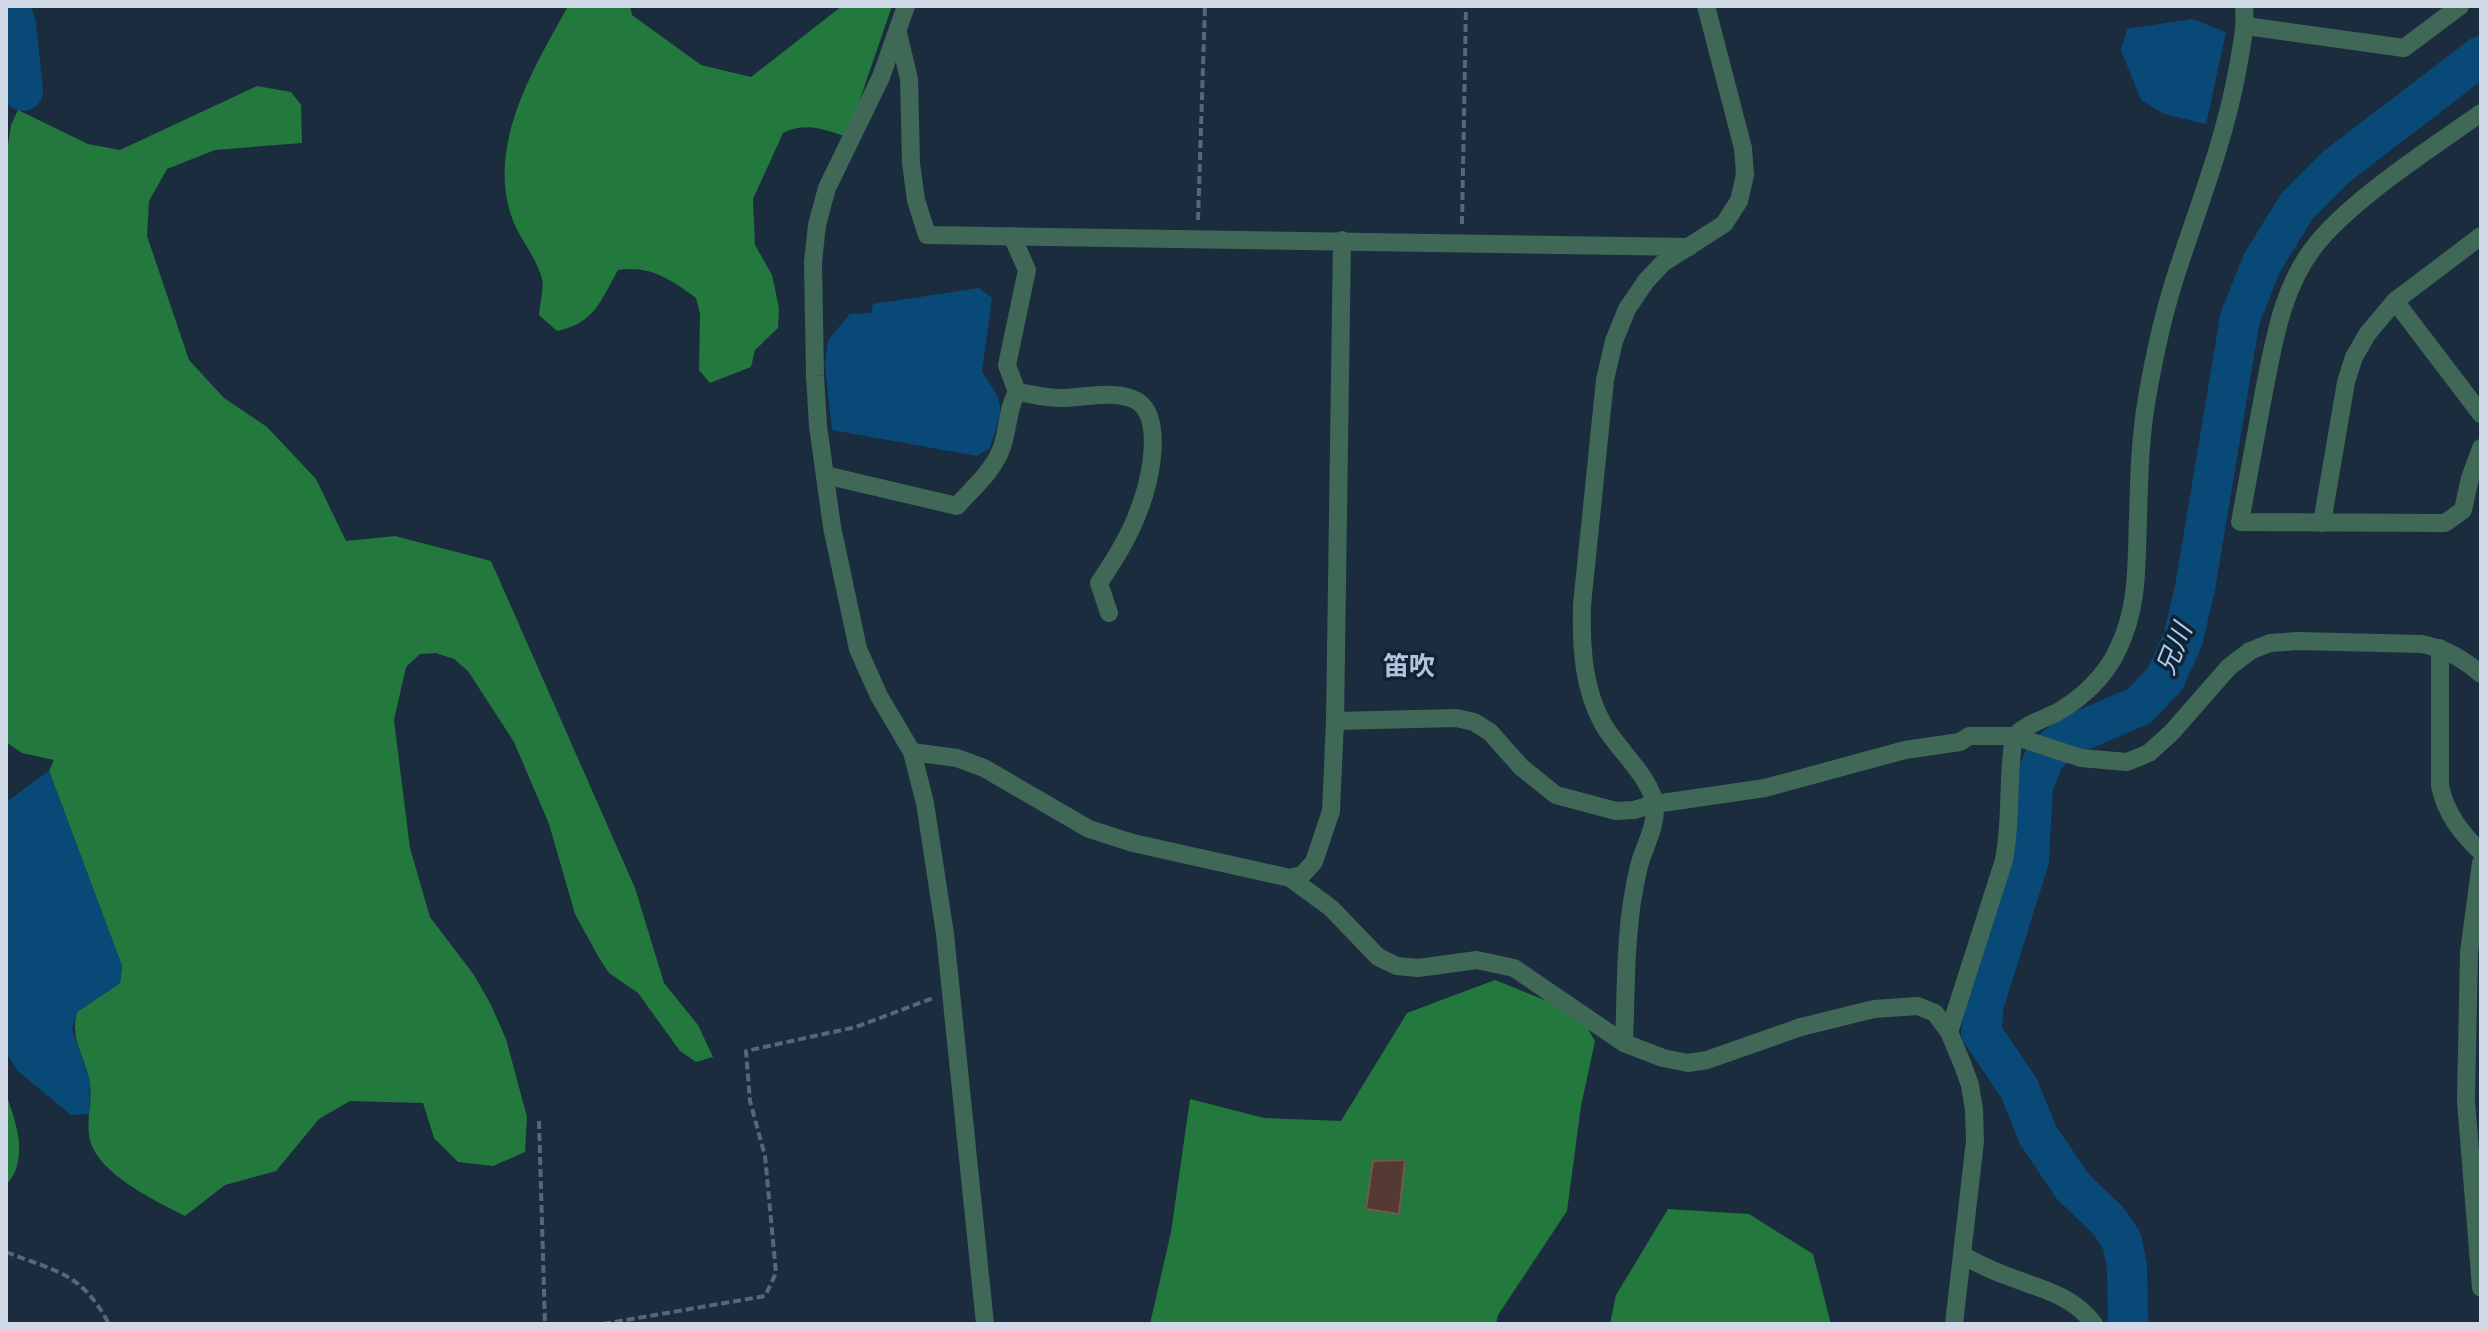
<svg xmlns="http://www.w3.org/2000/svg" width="2487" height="1330" viewBox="0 0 2487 1330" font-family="Cabin,'Noto Sans JP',sans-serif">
<rect width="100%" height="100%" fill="#1b2c3e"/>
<!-- forest -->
<g fill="#23783d">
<path d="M568,6H630L632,15L701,65L751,77L842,6H892L847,137C823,129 806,122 783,133L753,199L755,245L772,275L779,308L778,328L755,350L751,367L710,383L699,370L700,314L696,298C672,280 650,265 618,270C601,300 594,324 557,331L539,315C540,304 544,289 542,279C537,258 519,238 512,218C486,145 534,68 568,6Z"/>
<path d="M257,86L291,92L301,105L302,143L215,150L167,169L149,201L147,236L189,360L224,398L267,427L316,479L346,541L395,536L491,561L635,888L664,983L698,1025L713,1057L696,1062L680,1051L638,993L609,973L599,958L575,914L549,824L514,742L468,671L454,659L436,653L420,654L406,667L394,720L410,848L430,917L474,975L491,1005L506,1039L527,1117L525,1152L493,1166L458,1162L434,1138L423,1103L350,1101L319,1119L276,1171L225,1185L185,1216C156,1201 99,1175 90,1140C85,1121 94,1098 89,1078C83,1053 70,1038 77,1012L120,983L122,966L49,771L54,760L22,753L6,742V159L11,125L18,110L88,144L120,150Z"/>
<path d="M1495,980L1579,1014L1595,1041L1581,1106L1567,1211L1498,1315L1496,1324H1150L1171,1232L1190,1099L1264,1118L1341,1121L1407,1013Z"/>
<path d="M6,1094C16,1122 30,1160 6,1185Z"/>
<path d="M1668,1209L1749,1214L1813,1254L1831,1324H1610L1616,1295Z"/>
</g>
<!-- water -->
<g fill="#094977">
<path d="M2192,19L2226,32L2206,124L2164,114L2141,100L2121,50L2127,29Z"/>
<path d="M979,288L992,298L982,372C1007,408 1003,406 990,448L977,456L832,430L825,366L828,340L850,314L871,313L873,304Z"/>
<path d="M49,771L122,966L120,983L77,1012L72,1029L90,1081L89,1114L71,1115L18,1071L6,1053V802Z"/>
</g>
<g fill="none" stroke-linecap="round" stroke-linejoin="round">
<!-- river -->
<g stroke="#094977" stroke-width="40">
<path d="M10,6L16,25L23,91"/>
<path d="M2128,1324L2127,1266L2122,1241L2108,1220L2073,1187L2038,1135L2019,1088L1981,1032L1984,1004L2029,860L2033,785L2045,756L2069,736L2139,706L2165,679L2183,639L2195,588L2240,318L2262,263L2297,206L2336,167L2481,56"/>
</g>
</g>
<!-- building -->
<path fill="#553a33" stroke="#745750" stroke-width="2" d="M1405,1160L1399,1214L1366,1209L1373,1161Z"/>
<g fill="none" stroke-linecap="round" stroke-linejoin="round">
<!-- path -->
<g stroke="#586777" stroke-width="4" stroke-dasharray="8 4" stroke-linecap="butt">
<path d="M1198,220L1205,6"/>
<path d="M1462,224L1466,6"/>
<path d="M539,1121L545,1324"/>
<path d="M6,1252C57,1272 81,1272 109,1324"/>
<path d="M603,1324L765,1296L776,1273L765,1156L750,1101L746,1051L856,1027L933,998"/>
</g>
<!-- minor -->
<g stroke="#3f6856" stroke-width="18">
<path d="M906,6L881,77L827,188L817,225L813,262L815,376L818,426L832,527L858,649L879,696L912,752L925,803L945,934L985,1324"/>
<path d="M2246,26L2404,48L2460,6"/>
<path d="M898,33L909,79L911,163L916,200L927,235L1689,247"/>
<path d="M2481,113C2430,149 2358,195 2318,242C2281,286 2273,346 2262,402C2255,442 2247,482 2240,522L2445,523L2463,510L2470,478L2481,448"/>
<path d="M1012,236L1027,270L1007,365L1017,392C1031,394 1045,398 1059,398C1082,398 1112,390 1133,399C1166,412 1150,482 1140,507C1131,534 1115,559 1099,583L1109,613"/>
<path d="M2395,301L2481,414"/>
<path d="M825,475L957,506C971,490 991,473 1000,452C1009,433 1006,411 1017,392"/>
<path d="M2322,523L2346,382L2354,357L2368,333L2395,301L2481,236"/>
<path d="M2440,648V786C2446,814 2461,833 2481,852"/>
<path d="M1335,721L1456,718L1474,722L1490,732L1521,767L1556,795L1616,811L1634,810L1655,804L1765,788L1905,750L1960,742L1969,736H2014L2081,758L2127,762L2149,753L2172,732L2229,667L2250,651L2270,643L2298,641L2422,644C2446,649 2462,658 2481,674"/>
<path d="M912,752L957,758L984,768L1089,829L1133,843L1290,878L1331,908L1378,957L1397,966L1418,968L1477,960L1514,968L1624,1043L1663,1058L1688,1063L1707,1060L1801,1027L1874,1009L1918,1006L1935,1013L1949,1032L1962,1063L1970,1085L1974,1110L1975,1141L1954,1324"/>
<path d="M2481,863L2469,952L2466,1101L2481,1288"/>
<path d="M1290,878L1302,875L1314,862L1331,811L1335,721L1342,240"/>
<path d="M1949,1032L2004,860C2012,819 2007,777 2014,736C2029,723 2039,721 2056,713C2081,699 2106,676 2118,649C2139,605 2136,566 2138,519C2139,478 2140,438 2147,398C2154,357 2163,315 2176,275C2198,207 2224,142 2237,72C2241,49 2246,29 2244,6"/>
<path d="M1624,1043C1626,996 1625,949 1632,902C1634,890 1636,878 1639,866C1644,847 1656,827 1655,807C1653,779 1617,749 1603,724C1583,688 1581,647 1582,605L1605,380L1614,341L1627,309L1646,281L1663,263L1724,224L1739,201L1745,175L1743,148L1706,6"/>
<path d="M1962,1255C1975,1262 1988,1269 2002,1274C2036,1288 2071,1293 2094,1324"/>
</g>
</g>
<g text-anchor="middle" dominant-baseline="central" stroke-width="7" stroke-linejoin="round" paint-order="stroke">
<!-- water labels -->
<g font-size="26" font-style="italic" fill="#abcff0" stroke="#122234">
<text transform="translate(2174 649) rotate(-68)">兄川</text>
</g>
<!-- neighbourhood labels -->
<g font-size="26" font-weight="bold" fill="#b0c4dc" stroke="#122234">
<text x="1409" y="666">笛吹</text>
</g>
</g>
<!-- border -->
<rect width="2487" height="1330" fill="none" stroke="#d0dae6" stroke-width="16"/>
</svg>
